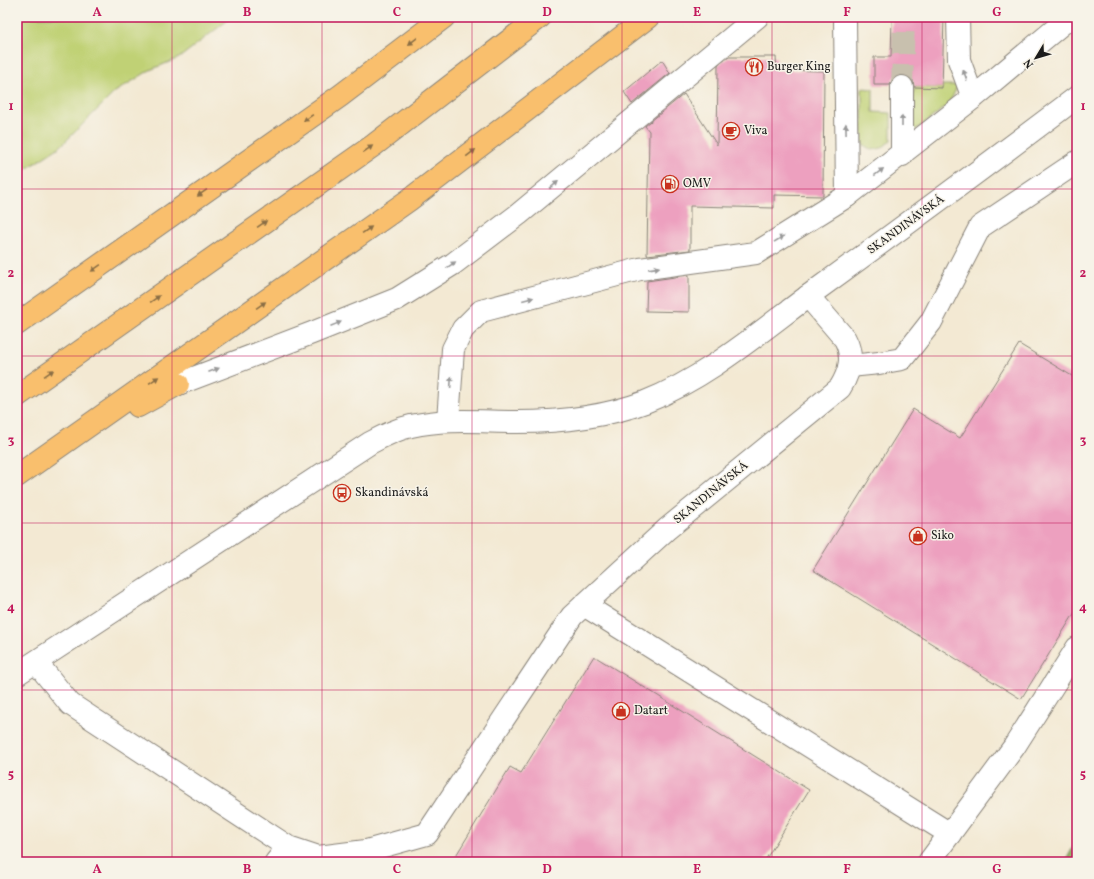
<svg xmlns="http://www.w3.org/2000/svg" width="1094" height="879" viewBox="0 0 1094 879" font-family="Vollkorn,serif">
<rect width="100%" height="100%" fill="#f7f3e8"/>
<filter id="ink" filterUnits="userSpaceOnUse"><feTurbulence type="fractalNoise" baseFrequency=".025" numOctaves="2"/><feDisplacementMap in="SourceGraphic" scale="8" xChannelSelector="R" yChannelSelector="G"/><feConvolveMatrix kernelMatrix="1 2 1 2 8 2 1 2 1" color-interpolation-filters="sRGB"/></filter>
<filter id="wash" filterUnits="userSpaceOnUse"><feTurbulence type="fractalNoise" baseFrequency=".012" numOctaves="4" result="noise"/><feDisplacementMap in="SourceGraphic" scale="16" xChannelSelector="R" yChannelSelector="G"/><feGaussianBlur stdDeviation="0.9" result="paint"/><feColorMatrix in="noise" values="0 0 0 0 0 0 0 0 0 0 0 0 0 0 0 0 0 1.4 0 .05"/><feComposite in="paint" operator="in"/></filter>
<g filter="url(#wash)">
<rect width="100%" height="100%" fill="#f3e9d3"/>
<!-- green -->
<g fill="#c0d174" stroke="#6e7648">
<path d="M17,17H232L179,58L150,70L115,92L61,146L17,175Z"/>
<path d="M942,85H958L949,104L917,129H914L912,127L914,87L942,88Z"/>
<path d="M862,88L873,89V112L891,113V140L882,148L872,150L862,144Z"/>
</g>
<!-- forest -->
<path fill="#98b366" stroke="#5a6841" d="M1077,840V862H1065Z"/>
<g id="blocks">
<!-- building -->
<g fill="#eda0bf">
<path d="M892,17H944L942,88L914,87L913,80L908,76L902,75L895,76L890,85H874V57H891Z"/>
<path d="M729,57H776L777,70L824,71L823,196L774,195V208L690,206V250L647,255L649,131L645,126L684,94L717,145L718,65Z"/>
<path d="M662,60L670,73L632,104L624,92Z"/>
<path d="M689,275V312L646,311L647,281Z"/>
<path d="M1019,344L1077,379V609L1021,699L813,570L913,409L960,438Z"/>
<path d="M594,656L809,790L764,862H452L510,767L521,773Z"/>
</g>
</g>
</g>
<g filter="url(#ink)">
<use href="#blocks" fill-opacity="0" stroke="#888278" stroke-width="1"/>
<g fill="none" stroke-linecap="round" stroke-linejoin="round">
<!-- minor-tunnel -->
<path stroke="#c8c0ae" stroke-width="22" stroke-dasharray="22 11" stroke-linecap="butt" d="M902,87L904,17"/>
<defs>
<g id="minor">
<path d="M845,17L847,196"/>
<path d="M973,98L1070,17"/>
<path d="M902,155V87"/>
<path d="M850,366L879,363L902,359L931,322L980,227L1077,162"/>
<path d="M178,384L312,333L397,299L453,264L519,214L757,17"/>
<path d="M448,421L453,349L463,329L481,311L640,269L756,253L847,196L973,98L959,60L958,17"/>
<path d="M584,605L950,834"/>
<path d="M36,662L70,704L288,847L318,857L366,851L427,834L572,616L667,529L840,388C850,372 854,356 845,339L808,296"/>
<path d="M17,674L370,443C383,436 397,429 411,426C446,418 482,422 517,422C559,422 605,417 645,402C707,378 762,330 815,291C903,227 990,163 1077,97"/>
<path d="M276,862L288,847"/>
<path d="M929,862L1014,747L1077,648"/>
</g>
<g id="highway">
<path d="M17,324L340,96L444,17"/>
<path d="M17,396L374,145L540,17"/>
<path d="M138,406L178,384"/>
<path d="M17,476L409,200L648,17"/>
</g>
</defs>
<!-- minor casing -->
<use href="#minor" stroke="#888278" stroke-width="24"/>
<!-- highway casing -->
<use href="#highway" stroke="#888278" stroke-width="24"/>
<!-- minor -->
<use href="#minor" stroke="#fff" stroke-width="22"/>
<!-- highway -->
<use href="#highway" stroke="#f9bf6d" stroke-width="22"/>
</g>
<!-- one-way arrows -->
<defs><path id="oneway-solid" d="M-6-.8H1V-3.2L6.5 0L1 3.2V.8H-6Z"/></defs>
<g fill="#8a6e44">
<use href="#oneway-solid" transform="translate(413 41) rotate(143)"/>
<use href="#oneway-solid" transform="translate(308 118) rotate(145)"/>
<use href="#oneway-solid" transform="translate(368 149) rotate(-35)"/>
<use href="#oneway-solid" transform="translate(471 153) rotate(-37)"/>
<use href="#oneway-solid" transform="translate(202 193) rotate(145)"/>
<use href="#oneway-solid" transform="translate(262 224) rotate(-35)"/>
<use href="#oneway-solid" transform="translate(367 230) rotate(-35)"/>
<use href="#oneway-solid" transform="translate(96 268) rotate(145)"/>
<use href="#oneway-solid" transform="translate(155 299) rotate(-35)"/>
<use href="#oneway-solid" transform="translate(261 305) rotate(-35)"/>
<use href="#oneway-solid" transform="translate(49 373) rotate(-35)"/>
<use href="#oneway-solid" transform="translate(154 380) rotate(-35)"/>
</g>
<g fill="#999">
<use href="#oneway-solid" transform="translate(965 75) rotate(-110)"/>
<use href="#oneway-solid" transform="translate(902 121) rotate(-90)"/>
<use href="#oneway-solid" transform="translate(846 129) rotate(-91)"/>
<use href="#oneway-solid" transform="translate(879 172) rotate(-37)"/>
<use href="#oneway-solid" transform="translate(554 185) rotate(-40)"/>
<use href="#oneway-solid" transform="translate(779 239) rotate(-32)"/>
<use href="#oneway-solid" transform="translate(451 265) rotate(-34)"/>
<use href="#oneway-solid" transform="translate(654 268) rotate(-8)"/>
<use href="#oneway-solid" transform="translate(528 299) rotate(-15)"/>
<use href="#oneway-solid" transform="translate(336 324) rotate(-22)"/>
<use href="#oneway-solid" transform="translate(214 370) rotate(-21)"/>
<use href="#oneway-solid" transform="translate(451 382) rotate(-86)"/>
</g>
</g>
<!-- grid -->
<path fill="none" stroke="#c2185b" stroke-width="1" stroke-opacity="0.55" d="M172,17V862M322,17V862M472,17V862M622,17V862M772,17V862M922,17V862M17,189H1077M17,356H1077M17,523H1077M17,690H1077"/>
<!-- icons -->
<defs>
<symbol id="restaurant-ring" viewBox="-11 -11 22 22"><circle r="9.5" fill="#f7f3e8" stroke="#c8321e" stroke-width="1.5"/><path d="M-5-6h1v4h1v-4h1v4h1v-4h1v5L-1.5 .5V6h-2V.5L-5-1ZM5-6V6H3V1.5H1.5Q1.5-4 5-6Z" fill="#c8321e"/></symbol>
<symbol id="cafe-ring" viewBox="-11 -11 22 22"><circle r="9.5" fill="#f7f3e8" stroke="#c8321e" stroke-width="1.5"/><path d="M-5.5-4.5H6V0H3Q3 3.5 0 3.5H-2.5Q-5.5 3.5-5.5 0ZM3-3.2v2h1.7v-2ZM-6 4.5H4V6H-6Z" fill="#c8321e"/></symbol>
<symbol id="fuel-ring" viewBox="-11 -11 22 22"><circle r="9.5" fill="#f7f3e8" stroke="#c8321e" stroke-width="1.5"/><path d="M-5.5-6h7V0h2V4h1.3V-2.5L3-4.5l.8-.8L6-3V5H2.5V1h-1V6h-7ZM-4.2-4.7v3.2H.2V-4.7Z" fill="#c8321e"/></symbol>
<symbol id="bus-ring" viewBox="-11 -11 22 22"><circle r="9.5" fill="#f7f3e8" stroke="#c8321e" stroke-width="1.5"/><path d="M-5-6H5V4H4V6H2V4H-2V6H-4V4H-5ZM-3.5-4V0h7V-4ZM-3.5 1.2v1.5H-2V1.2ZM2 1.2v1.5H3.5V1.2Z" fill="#c8321e"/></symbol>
<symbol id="shop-ring" viewBox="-11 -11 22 22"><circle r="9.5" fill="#f7f3e8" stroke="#c8321e" stroke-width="1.5"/><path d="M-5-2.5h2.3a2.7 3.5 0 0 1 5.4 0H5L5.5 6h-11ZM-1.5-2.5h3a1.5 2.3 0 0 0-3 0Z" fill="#c8321e"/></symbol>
</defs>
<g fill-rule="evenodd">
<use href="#restaurant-ring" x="744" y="57" width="20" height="20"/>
<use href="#cafe-ring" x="721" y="121" width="20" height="20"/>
<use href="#fuel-ring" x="660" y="174" width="20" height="20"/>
<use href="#bus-ring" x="332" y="483" width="20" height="20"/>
<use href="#shop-ring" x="908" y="526" width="20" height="20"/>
<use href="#shop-ring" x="611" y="701" width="20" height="20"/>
</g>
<g text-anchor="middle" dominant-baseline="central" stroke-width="3" stroke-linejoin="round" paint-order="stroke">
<!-- poi labels -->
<g font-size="12" fill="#1c1c1c" stroke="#f7f3e8" text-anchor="start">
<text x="767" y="67">Burger King</text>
<text x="744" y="131">Viva</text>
<text x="683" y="184">OMV</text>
<text x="355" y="493">Skandinávská</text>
<text x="931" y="536">Siko</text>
<text x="634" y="711">Datart</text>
</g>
<!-- street labels -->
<g font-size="12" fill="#1c1c1c" stroke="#f7f3e8">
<text transform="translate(906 225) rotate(-36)">SKANDINÁVSKÁ</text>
<text transform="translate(711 493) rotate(-39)">SKANDINÁVSKÁ</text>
</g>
</g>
<!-- margin -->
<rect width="1094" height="879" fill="none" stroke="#f7f3e8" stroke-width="44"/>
<!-- north arrow -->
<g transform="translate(1036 58) rotate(232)" stroke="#f7f3e8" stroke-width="3" paint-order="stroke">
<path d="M0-3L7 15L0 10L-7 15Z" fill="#1c1c1c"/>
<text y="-6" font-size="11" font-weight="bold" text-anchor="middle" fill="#1c1c1c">N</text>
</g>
<rect x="22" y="22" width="1050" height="835" fill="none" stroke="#c2185b" stroke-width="1.5"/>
<g font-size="13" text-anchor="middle" font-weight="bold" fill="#c2185b">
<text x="97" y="16">A</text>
<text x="247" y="16">B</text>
<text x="397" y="16">C</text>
<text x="547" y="16">D</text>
<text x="697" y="16">E</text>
<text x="847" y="16">F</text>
<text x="997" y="16">G</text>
<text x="11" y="110">1</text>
<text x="1083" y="110">1</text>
<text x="11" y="277">2</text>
<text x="1083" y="277">2</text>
<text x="11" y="444">3</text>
<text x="1083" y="444">3</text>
<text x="11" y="611">4</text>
<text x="1083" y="611">4</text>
<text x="11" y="778">5</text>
<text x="1083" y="778">5</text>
<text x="97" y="873">A</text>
<text x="247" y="873">B</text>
<text x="397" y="873">C</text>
<text x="547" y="873">D</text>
<text x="697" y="873">E</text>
<text x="847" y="873">F</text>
<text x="997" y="873">G</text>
</g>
</svg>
